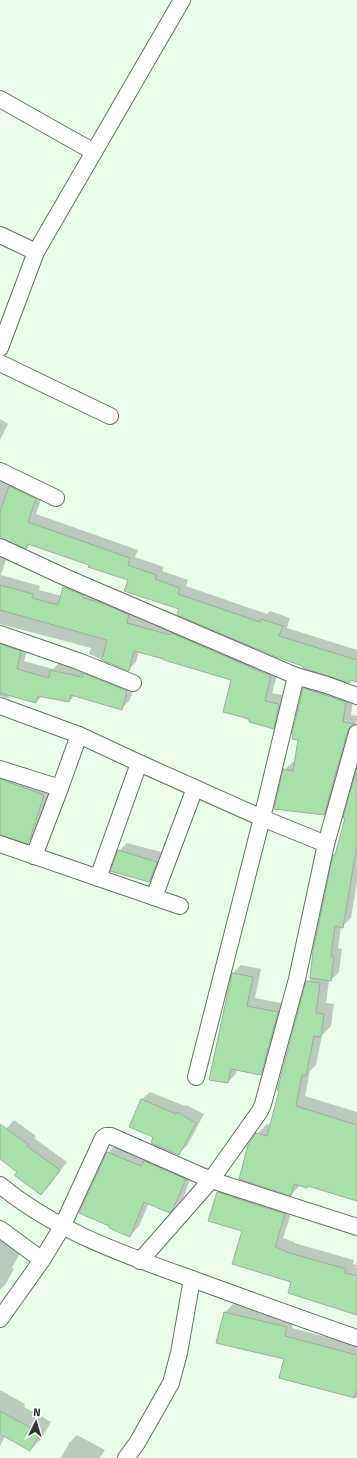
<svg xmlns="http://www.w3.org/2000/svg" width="357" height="1458" viewBox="0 0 357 1458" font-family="'Fira Sans',sans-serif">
<rect width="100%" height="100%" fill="#eafdeb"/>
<!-- shadow -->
<g fill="#0003">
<path d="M0,419L8,424L0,440Z"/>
<path d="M0,468L44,491L36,514L138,550L135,557L164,567L162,571L188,580L186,586L267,614L270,611L290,618L287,628L357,650V681L352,679L349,682L304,665L181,608L129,580L90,564L30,544L26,547L0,537Z"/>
<path d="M0,544L9,550L1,575L40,586L39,590L62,596L64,587L72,579L279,668L272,693L287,696L281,719L273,727L250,718L232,679L139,651L136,662L128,670L89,654L91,648L0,624Z"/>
<path d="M0,631L29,643L24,661L53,669L59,663L135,683L130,700L122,708L75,695L69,701L42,696L36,702L11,695L8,698L0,696Z"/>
<path d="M312,680L354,694L351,715L357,716V720L332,806L324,814L284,770L293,762H296L304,688Z"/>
<path d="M0,767L52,787L36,834L27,842L0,834Z"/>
<path d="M357,772V882L351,918L343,926H341L338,948L342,949L339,972L331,980H329L326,1003L334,1004L331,1026L322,1035L316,1065L310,1071L305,1096L357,1112V1200L309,1185L307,1187L300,1185L291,1195L257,1134L267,1124L271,1125L307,982L311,978L334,855L337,852Z"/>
<path d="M127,843L165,853L157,873L149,881L119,851Z"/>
<path d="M241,965L261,969L255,998L286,1004L269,1066L261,1074L237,1069L236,1074L228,1082L233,973Z"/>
<path d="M150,1092L185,1106L186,1105L204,1114L187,1146L178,1154L141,1100Z"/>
<path d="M14,1120L36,1136L34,1138L67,1162L49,1186L41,1194L18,1171L0,1158V1136Z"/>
<path d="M117,1143L194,1170L183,1198L170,1211L149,1203L139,1226L130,1236L108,1153Z"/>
<path d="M227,1183L294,1205L283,1238L294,1242V1243L354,1260L353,1264L357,1265V1315L344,1311V1310L293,1282L243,1231L218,1192Z"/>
<path d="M0,1238L22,1250L12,1268L14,1269L5,1285L0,1290Z"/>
<path d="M233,1304L294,1319L292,1328L357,1345V1397L280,1377L285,1359L217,1342L225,1312Z"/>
<path d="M0,1390L25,1404L24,1407L51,1422L41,1439L30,1450L5,1436L0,1446Z"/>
<path d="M77,1435L105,1450L100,1458H61L69,1443Z"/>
</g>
<!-- building -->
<g fill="#a8e0aa" stroke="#9dae9e">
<path d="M9,486L36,499L28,522L130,558L128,565L156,575L155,579L180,588L178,594L260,622L261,619L283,626L279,636L357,660V682L350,680L349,683L303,668V666L276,657L177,615L179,609L124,591L128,580L88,567L89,565L28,544L26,549L0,538V512Z"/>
<path d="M0,585L33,594L32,598L58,605L63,587L83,595V598L102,603L129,615L127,623L170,635L171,633L271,676L265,701L279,704L274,729L249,722V719L223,712L231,680L164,660V659L134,651L129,671L102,660L107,640L0,610Z"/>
<path d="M0,644L21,651L17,669L49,678L50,670L82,677L83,673L127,691L122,710L71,695L69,702L38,696L36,703L0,693Z"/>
<path d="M303,688L346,702L343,722L354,724L350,727L348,730L324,815L274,809L283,769L293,771L298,740L292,739L293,734H292Z"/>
<path d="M357,768V845L343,928L335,926L331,956L334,957L331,981L310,978L313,951L333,855H335L345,818H343Z"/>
<path d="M0,779L44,795L28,844L0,835Z"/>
<path d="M118,850L157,862L149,882L110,871Z"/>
<path d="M232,973L253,977L247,1006L278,1012L261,1075L231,1069L228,1083L209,1080Z"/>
<path d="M306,981L320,983L316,1013L324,1014L321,1037L314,1036L306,1076L302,1075L296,1106L357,1125V1201L308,1186L307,1188L294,1184L291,1196L239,1179L248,1145L256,1133L267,1136L279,1091L277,1090L278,1087Z"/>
<path d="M141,1099L176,1114L177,1112L196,1123L179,1155L151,1143L153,1137L129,1127Z"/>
<path d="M0,1124L28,1144L27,1146L60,1170L41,1195L14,1175L17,1172L0,1159Z"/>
<path d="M107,1152L141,1166L144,1161L186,1179L173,1209L170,1213L144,1202L130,1237L109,1228V1226L79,1213Z"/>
<path d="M217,1192L285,1214L275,1247L286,1251V1252L346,1269L345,1273L357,1276V1315L288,1293L291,1282L232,1264L242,1231L208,1221Z"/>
<path d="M224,1312L287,1327L285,1336L357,1355V1389L355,1398L279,1378L284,1359L216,1343Z"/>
<path d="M0,1411L40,1433L30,1451L0,1434Z"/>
</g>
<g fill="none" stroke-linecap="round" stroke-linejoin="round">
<defs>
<g id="street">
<path d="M0,99L94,152"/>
<path d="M0,235L36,252"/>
<path d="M0,348L36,252L182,0"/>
<path d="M0,363L110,416"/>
<path d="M0,471L56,498"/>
<path d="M0,547L67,578L296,676L327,685L357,696"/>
<path d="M0,634L78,661L133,683"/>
<path d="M0,706L79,735L139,763L262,818L296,676"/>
<path d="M0,769L60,788L34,856"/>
<path d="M60,788L79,735"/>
<path d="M0,844L180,906"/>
<path d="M98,878L139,763"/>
<path d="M154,897L195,788"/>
<path d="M196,1077L262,818L326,844"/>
<path d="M0,1185C55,1231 125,1255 192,1279C247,1299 302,1319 357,1338"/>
<path d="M0,1229L42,1260"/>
<path d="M140,1261L211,1180L260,1111L263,1104L297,979L326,844L357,733"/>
<path d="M0,1319L42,1260L62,1227L103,1138L106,1136H111L211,1180L357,1227"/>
<path d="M126,1458L137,1443L171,1383L179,1353L192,1279"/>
</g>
</defs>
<!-- street casing -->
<use href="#street" stroke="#627162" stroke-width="18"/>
<!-- street -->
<use href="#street" stroke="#fff" stroke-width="16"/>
</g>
<!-- north arrow -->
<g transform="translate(36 1422) rotate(5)" stroke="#ffffff" stroke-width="3" paint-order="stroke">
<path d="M0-3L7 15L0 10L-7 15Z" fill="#2f362f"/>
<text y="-6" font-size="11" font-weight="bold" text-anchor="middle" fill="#2f362f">N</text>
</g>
</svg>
